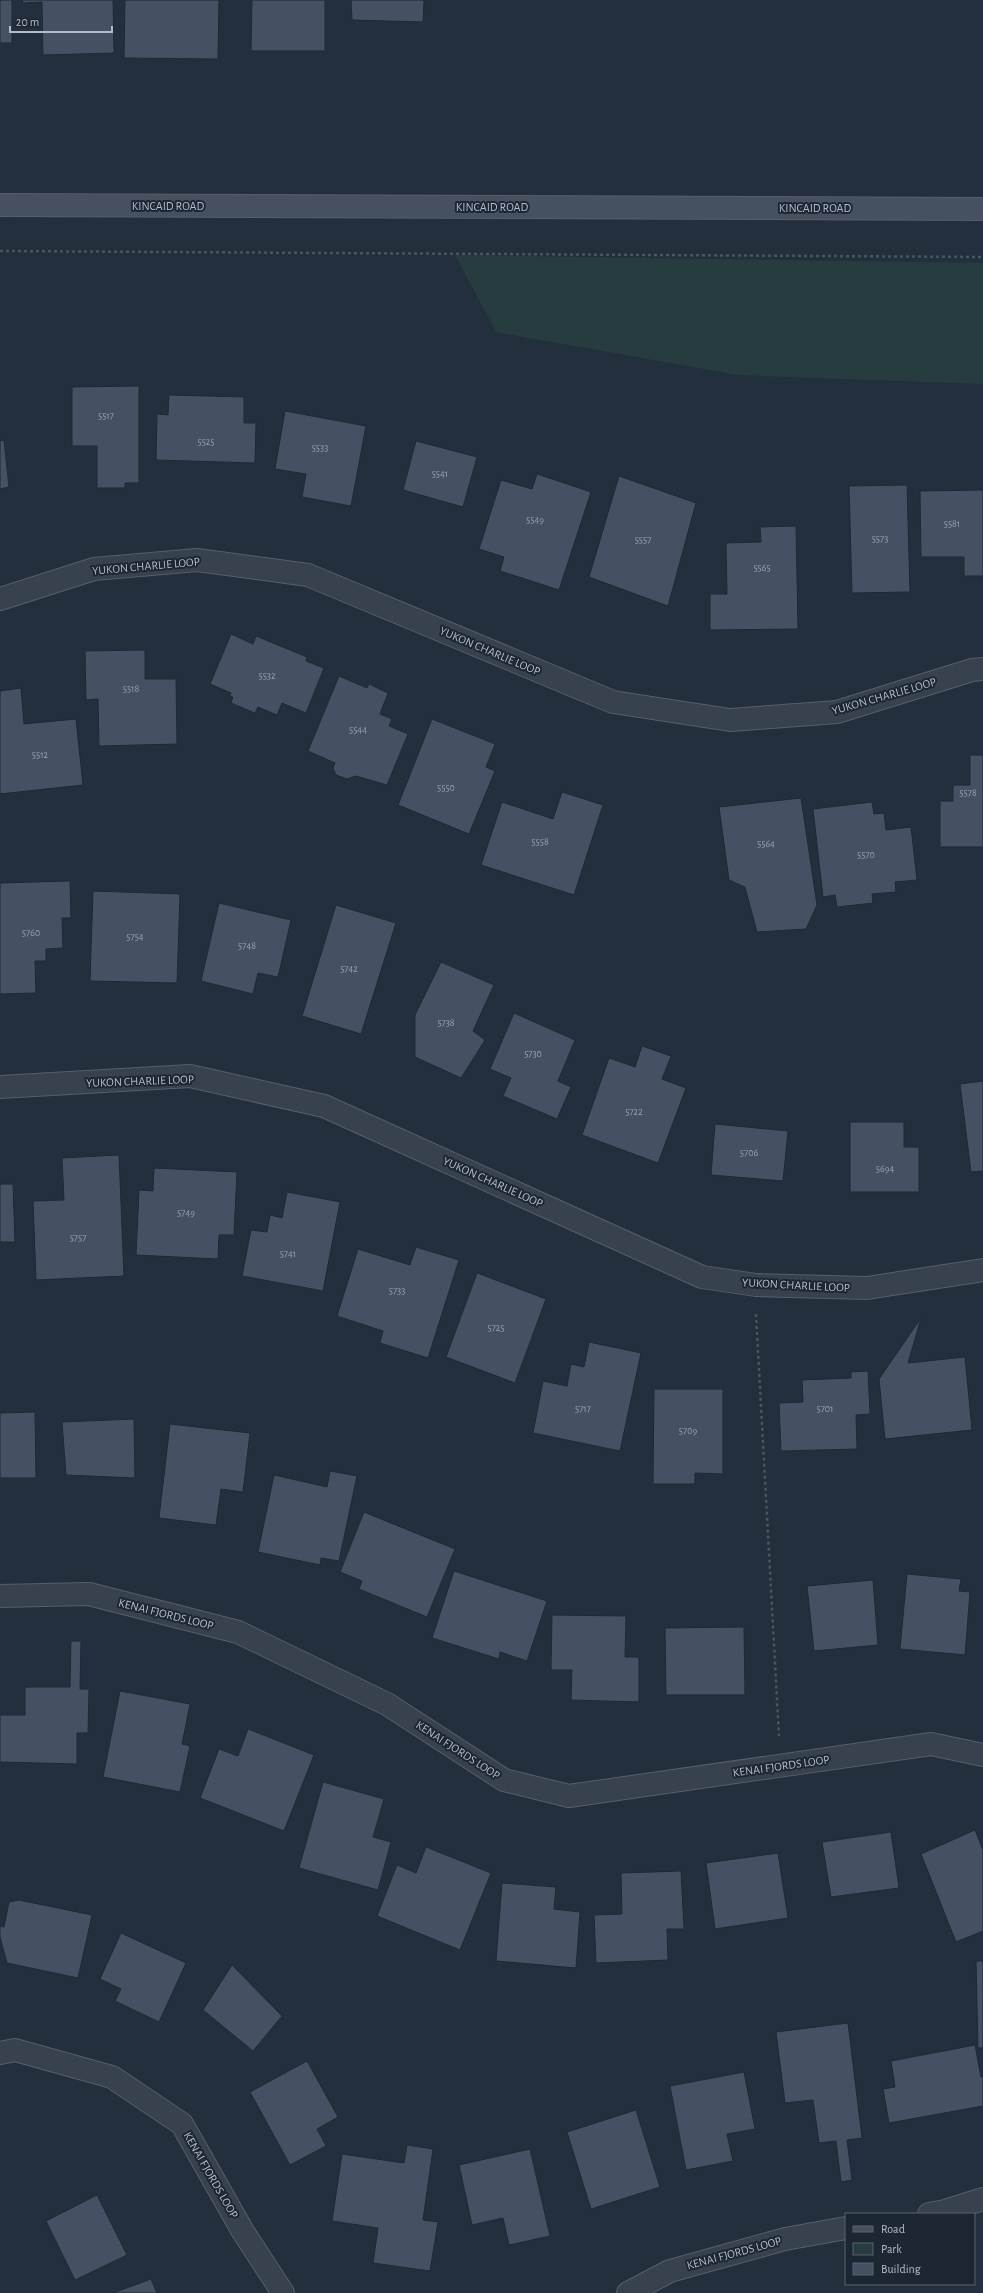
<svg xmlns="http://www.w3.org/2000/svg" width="983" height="2293" viewBox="0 0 983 2293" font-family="'Alegreya Sans',sans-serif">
<rect width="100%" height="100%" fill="#242f3e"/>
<!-- green -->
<path fill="#263c3f" d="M455,255L983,263V384L738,375L496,332Z"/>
<!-- building -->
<g fill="#455162" stroke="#1f2835">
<rect x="0" y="0" width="12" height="43"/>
<path d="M22,0H113L114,53L43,55L42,2L23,3Z"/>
<path d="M125,0H219L218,59L124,58Z"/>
<path d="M252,0H325V51H251Z"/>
<path d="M351,0H424L423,22L352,20Z"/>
<path d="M139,386V483H125V488H97V446H72V387Z"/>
<path d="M169,395L244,397V423H256L255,463L156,460L157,414L168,415Z"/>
<path d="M285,411L366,426L351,506L302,497L306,474L275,469Z"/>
<path d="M4,440L9,487L0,489V441Z"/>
<path d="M416,441L477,457L463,507L403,490Z"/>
<path d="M537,474L591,492L559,590L500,571L504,557L479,549L501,480L532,489Z"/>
<path d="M619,476L696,503L668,606L589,577Z"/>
<path d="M907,485L910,592L852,593L849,486Z"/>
<path d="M983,490V576H964V557H921L920,491Z"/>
<path d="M796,526L798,629L710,630V594H727L726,543L761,542L760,527Z"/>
<path d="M231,634L253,644L256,636L307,657L306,661L324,668L306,713L282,703L277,715L258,707L255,713L231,703L233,697L230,696L231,693L210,684Z"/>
<path d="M145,650V679H176L177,744L99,746L98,699L86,700L85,651Z"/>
<path d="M339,676L367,688L369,684L388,693L380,714L392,719L389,726L408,734L387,785L356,776L347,779L336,775L333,768L335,763L308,751Z"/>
<path d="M21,688L24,724L76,719L83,785L0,794V691Z"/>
<path d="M432,719L495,744L486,767L495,771L469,834L398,805Z"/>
<path d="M970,755H983V847H940V801H953V785H970Z"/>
<path d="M562,792L603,805L574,895L481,865L502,802L553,819Z"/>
<path d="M801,798L817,905L806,929L757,932L745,887L729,880L719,807Z"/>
<path d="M872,802L874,814L884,813L886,830L911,827L917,880L895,882L896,892L872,894L873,903L837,907L835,895L823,897L813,809Z"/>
<path d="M70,881L71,918H62L63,948L46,949V961H35L36,993L0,994V883Z"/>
<path d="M93,891L180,894L177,983L90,981Z"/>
<path d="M219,903L291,920L278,977L258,973L253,994L201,981Z"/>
<path d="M336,905L396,923L361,1034L302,1016Z"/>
<path d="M441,962L494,985L473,1031L485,1040L461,1078L415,1057V1015Z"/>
<path d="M514,1013L575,1040L558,1081L571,1087L557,1119L503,1096L511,1078L490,1069Z"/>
<path d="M642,1046L671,1056L662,1079L686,1088L658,1163L582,1135L609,1058L635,1067Z"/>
<path d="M983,1081V1171L971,1172L960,1084Z"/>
<path d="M850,1122H904V1147H919V1192H850Z"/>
<path d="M715,1124L788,1131L783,1181L711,1175Z"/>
<path d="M119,1155L124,1276L36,1280L33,1201L64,1200L62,1158Z"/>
<path d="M154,1168L237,1172L234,1235H219L218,1259L136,1255L139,1190L153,1191Z"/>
<path d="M0,1184H13L15,1242H0Z"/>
<path d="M287,1192L340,1202L323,1291L242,1276L251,1230L267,1232L270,1215L282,1218Z"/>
<path d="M416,1247L459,1260L428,1358L380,1343L383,1331L337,1316L358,1249L410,1265Z"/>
<path d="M477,1273L546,1299L515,1383L446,1357Z"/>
<path d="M921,1318L908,1363L965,1357L972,1430L885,1439L879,1379Z"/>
<path d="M589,1342L641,1353L620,1451L533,1433L543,1381L567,1386L571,1364L584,1367Z"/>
<path d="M868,1371L870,1414L856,1415L857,1449L781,1451L779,1403L803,1402L802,1380L851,1378V1372Z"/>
<path d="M654,1389H723V1474L695,1473V1484H653Z"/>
<path d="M35,1412L36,1478H0V1413Z"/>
<path d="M134,1419L135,1478L66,1475L62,1422Z"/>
<path d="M170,1424L250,1433L243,1492L221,1489L216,1525L159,1518Z"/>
<path d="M330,1471L357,1476L339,1561L321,1558L320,1565L258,1552L274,1475L327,1487Z"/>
<path d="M364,1512L455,1549L427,1617L359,1589L362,1581L340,1572Z"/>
<path d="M454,1571L547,1601L527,1661L500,1652L499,1659L432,1638Z"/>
<path d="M907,1574L961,1579L959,1591L970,1592L965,1655L900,1649Z"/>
<path d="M873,1580L878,1645L814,1651L807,1586Z"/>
<path d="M552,1615L626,1616L625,1657H639V1702L571,1700L572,1670H551Z"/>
<path d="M744,1627L745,1695H666L665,1628Z"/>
<path d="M71,1641H81L80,1689H89L88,1733H77V1764L0,1762V1715H25V1687H70Z"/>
<path d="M120,1691L190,1704L182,1744L190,1746L180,1792L103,1777Z"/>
<path d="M248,1729L314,1755L284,1831L200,1798L219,1749L238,1756Z"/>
<path d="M323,1782L384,1799L373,1837L391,1842L378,1890L299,1868Z"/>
<path d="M975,1830L983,1850V1931L956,1942L921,1854Z"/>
<path d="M891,1832L899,1888L831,1897L822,1842Z"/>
<path d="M426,1847L491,1873L460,1950L377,1916L397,1865L416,1873Z"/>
<path d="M778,1853L788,1918L715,1929L706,1863Z"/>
<path d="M681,1871L684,1929H667L668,1960L596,1963L594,1915L622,1914L621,1873Z"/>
<path d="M502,1883L556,1887L554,1909L580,1912L576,1968L496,1961Z"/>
<path d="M19,1900L92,1915L78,1978L7,1963L0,1937V1926L4,1927L9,1902Z"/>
<path d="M121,1933L186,1963L159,2022L115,2001L121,1989L100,1979Z"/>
<path d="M976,1961H983V2048H978Z"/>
<path d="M232,1965L282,2016L253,2051L203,2010Z"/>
<path d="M848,2023L862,2138L847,2140L852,2180L841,2182L836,2141L819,2143L813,2100L785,2103L776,2032Z"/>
<path d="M975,2045L981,2077L983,2076V2106L889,2123L883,2089L895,2087L891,2061Z"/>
<path d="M307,2061L338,2117L317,2129L326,2146L290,2165L250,2092Z"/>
<path d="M744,2072L755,2129L727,2134L733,2161L686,2170L670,2086Z"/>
<path d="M636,2110L660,2187L591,2209L567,2132Z"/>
<path d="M407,2145L433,2149L423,2220L438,2222L430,2271L373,2263L378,2228L332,2221L342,2154L404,2163Z"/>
<path d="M530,2149L550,2236L509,2245L503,2218L472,2225L459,2165Z"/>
<path d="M97,2195L127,2255L75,2280L46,2221Z"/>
<path d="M151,2279L157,2293H113Z"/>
</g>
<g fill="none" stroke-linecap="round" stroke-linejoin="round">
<defs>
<g id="street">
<path d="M0,599L94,569L197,560L308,575L613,702L730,720L837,712L972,670L983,669"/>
<path d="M0,1087L190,1076L324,1106L702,1277L756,1285L867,1288L983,1270"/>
<path d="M0,1596L89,1594L238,1632L387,1704L504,1780L569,1796L931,1744L983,1755"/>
<path d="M0,2053L15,2050L112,2077L182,2124L242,2230L283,2293"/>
<path d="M929,2214L945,2211L983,2199"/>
<path d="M628,2293L670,2271L785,2239L846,2228"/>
</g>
<path id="secondary" d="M0,205L983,209"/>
</defs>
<!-- street casing -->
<use href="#street" stroke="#565f6c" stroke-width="24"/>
<!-- secondary casing -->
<use href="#secondary" stroke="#565f6c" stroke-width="24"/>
<!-- path -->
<g stroke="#44595c" stroke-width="2.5" stroke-dasharray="3 3" stroke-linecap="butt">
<path d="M0,251L983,257"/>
<path d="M756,1314L779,1736"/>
</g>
<!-- street -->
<use href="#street" stroke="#38414e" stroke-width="22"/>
<!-- secondary -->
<use href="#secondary" stroke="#465061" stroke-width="22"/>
</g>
<g text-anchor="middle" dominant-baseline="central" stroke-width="4" stroke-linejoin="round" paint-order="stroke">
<!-- number labels -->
<g font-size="10" fill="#98a1af">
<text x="106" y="416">5517</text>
<text x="206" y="442">5525</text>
<text x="320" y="448">5533</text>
<text x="440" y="474">5541</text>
<text x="535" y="520">5549</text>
<text x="952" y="524">5581</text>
<text x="880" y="539">5573</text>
<text x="643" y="540">5557</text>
<text x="762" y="568">5565</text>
<text x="267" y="676">5532</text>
<text x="131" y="689">5518</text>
<text x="358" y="730">5544</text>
<text x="40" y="755">5512</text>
<text x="446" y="788">5550</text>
<text x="968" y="793">5578</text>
<text x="540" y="842">5558</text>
<text x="766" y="844">5564</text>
<text x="866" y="855">5570</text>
<text x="31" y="933">5760</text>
<text x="135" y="937">5754</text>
<text x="247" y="946">5748</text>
<text x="349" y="969">5742</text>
<text x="446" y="1023">5738</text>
<text x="533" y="1054">5730</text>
<text x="634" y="1112">5722</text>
<text x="749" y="1153">5706</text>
<text x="885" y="1169">5694</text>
<text x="186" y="1213">5749</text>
<text x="78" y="1238">5757</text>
<text x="288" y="1254">5741</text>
<text x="397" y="1291">5733</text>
<text x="496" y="1328">5725</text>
<text x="583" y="1409">5717</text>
<text x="825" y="1409">5701</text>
<text x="688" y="1431">5709</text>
</g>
<!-- street labels -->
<g font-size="12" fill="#b4bcc9" stroke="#1d2633">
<text x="168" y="206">KINCAID ROAD</text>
<text x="492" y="207">KINCAID ROAD</text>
<text x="815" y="208">KINCAID ROAD</text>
<text transform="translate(146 566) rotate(-5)">YUKON CHARLIE LOOP</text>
<text transform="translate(490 651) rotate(23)">YUKON CHARLIE LOOP</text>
<text transform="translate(884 696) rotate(-16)">YUKON CHARLIE LOOP</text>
<text transform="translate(140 1081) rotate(-2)">YUKON CHARLIE LOOP</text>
<text transform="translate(493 1182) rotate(24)">YUKON CHARLIE LOOP</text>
<text transform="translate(796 1285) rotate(3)">YUKON CHARLIE LOOP</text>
<text transform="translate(166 1614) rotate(14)">KENAI FJORDS LOOP</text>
<text transform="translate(458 1750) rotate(33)">KENAI FJORDS LOOP</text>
<text transform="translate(781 1766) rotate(-8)">KENAI FJORDS LOOP</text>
<text transform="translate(211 2175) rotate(60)">KENAI FJORDS LOOP</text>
<text transform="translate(734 2253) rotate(-15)">KENAI FJORDS LOOP</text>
</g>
</g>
<!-- legend -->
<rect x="845" y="2213" width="130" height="72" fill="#1d2633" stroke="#59626f"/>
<rect x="853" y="2226" width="20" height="6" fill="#465061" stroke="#59626f"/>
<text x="881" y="2233" font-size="12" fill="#b4bcc9">Road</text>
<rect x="853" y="2243" width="20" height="12" fill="#263c3f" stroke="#59626f"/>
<text x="881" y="2253" font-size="12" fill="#b4bcc9">Park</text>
<rect x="853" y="2263" width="20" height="12" fill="#455162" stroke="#59626f"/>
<text x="881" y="2273" font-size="12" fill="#b4bcc9">Building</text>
<!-- scale -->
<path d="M10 26v6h102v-6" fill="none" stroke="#b4bcc9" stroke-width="2"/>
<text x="16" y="26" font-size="12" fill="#b4bcc9" stroke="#1d2633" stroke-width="3" paint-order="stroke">20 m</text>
</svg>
